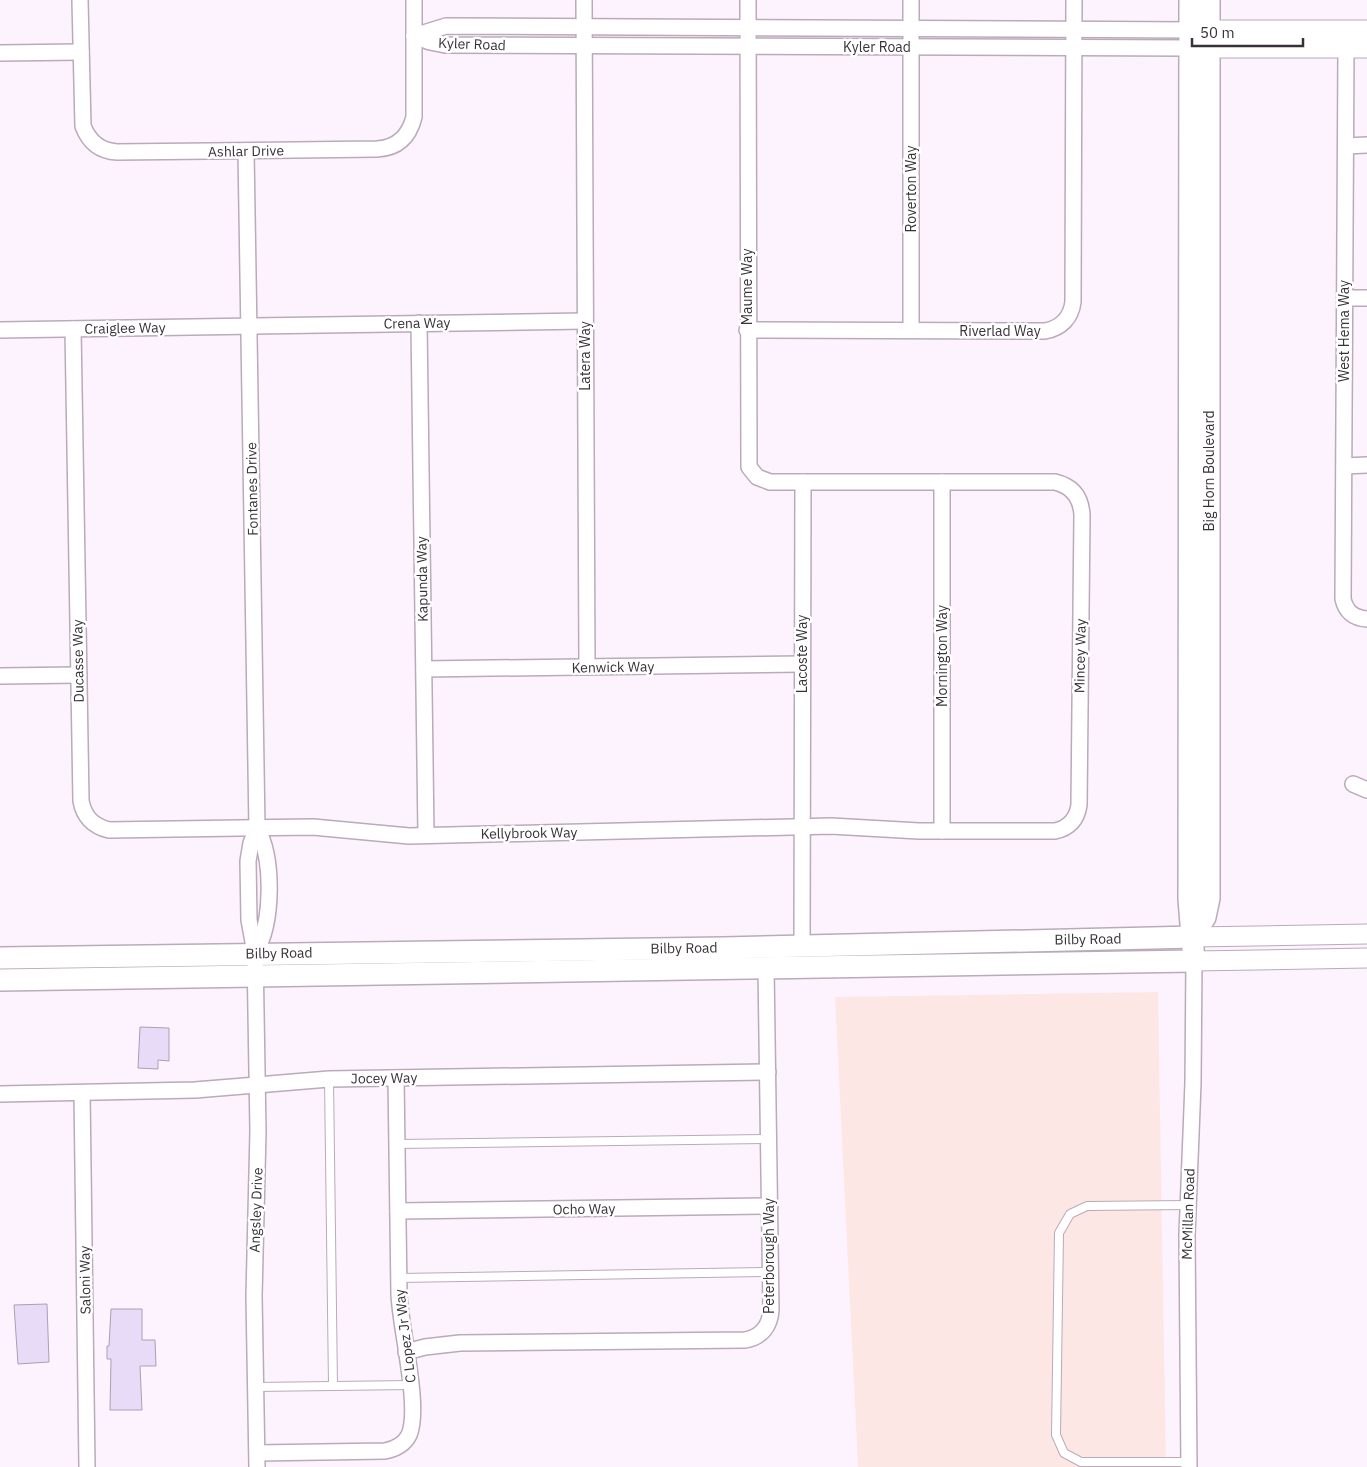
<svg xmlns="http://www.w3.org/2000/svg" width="1367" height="1467" viewBox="0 0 1367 1467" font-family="'IBM Plex Sans',sans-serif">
<rect width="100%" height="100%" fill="#fdf3fe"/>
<!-- education -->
<path fill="#fde7e5" d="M1158,992L1166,1467H858L835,997Z"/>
<!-- building -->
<g fill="#e7dbf7" stroke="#a8a0b3">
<path d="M140,1027L169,1028V1061L158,1060V1069L138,1068Z"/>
<path d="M47,1304L49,1362L18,1364L14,1305Z"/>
<path d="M111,1309H142V1340H155L156,1366H140L142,1410H110L111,1359H107V1346H109Z"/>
</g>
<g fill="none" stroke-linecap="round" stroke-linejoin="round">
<defs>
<g id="service">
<path d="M329,1079L333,1386"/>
<path d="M397,1144L769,1139"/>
<path d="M1188,1205L1087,1206L1070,1214L1059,1233L1056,1435L1064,1453L1081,1462H1189"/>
<path d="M399,1278L771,1272"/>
<path d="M255,1387L411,1385"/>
</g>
<g id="minor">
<path d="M80,0L83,126C89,142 100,151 117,152L377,149C397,148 409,137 414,117V0"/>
<path d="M584,0L587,667"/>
<path d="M414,36L430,42L445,45L1190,48"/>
<path d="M414,36L446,26L1190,30"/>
<path d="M1346,49L1343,599C1346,612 1354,618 1367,619"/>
<path d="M0,53L81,52"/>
<path d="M1346,146L1367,145"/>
<path d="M246,151L257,828L251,843L248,861L249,920L255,953L258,1131L254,1296L257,1467"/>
<path d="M1345,298H1367"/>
<path d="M419,323L426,835"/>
<path d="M73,329L81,801C84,817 93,826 109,830L313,827L409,836L831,826L919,831H1055C1069,828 1077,819 1079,805L1082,515C1081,497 1072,486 1055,482H770L757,477L749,467L748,0"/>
<path d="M0,330L585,321"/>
<path d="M747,330L1045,331C1061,328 1071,318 1073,302L1074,0"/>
<path d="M911,330V0"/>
<path d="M1344,466L1367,465"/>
<path d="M942,482V831"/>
<path d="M424,669L802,664"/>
<path d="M0,676L79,675"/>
<path d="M1353,784L1367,790"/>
<path d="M802,946L803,482"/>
<path d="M255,953C273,924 274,859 257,828"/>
<path d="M82,1093L87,1467"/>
<path d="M0,1094L195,1090L329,1079L768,1072"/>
<path d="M398,1211L770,1206"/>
<path d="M406,1352L425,1347L460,1343L745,1340C762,1337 770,1326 771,1310L766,968"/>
<path d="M257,1453L385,1451C395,1449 404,1445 409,1435C421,1408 400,1327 399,1294L396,1078"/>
<path d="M1189,1467L1187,1235L1193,1083L1194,961"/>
</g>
<g id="tertiary">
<path d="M1196,30H1367"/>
<path d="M1196,48H1367"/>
<path d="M1193,937L1367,934"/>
<path d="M1194,961L1367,958"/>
</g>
<g id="secondary">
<path d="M1193,937L1205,917L1209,898V0"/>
<path d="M0,958L724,948L1193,937"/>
<path d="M0,980L1194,961L1189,899L1190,0"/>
</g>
</defs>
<!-- service casing -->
<use href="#service" stroke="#baaaba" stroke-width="10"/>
<!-- minor casing -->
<use href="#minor" stroke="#baaaba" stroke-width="18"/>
<!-- tertiary casing -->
<use href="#tertiary" stroke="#baaaba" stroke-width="21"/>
<!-- secondary casing -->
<use href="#secondary" stroke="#baaaba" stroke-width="24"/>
<!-- service -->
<use href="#service" stroke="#fff" stroke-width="8"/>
<!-- minor -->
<use href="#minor" stroke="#fff" stroke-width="15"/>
<!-- tertiary -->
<use href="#tertiary" stroke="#fff" stroke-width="19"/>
<!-- secondary -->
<use href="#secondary" stroke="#fff" stroke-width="21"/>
</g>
<g text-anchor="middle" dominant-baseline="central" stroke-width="5" stroke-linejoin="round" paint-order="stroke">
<!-- street labels -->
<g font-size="14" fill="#383238" stroke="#fff">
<text transform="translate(472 44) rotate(2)">Kyler Road</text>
<text x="877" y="47">Kyler Road</text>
<text transform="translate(246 151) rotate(-1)">Ashlar Drive</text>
<text transform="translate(911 189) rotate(-90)">Roverton Way</text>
<text transform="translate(747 287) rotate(-90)">Maume Way</text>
<text transform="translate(417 323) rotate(-1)">Crena Way</text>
<text transform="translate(125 328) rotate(-1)">Craiglee Way</text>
<text x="1000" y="331">Riverlad Way</text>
<text transform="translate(1344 331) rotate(-90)">West Hema Way</text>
<text transform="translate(585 356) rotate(-90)">Latera Way</text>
<text transform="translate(1209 471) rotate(-90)">Big Horn Boulevard</text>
<text transform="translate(252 489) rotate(-91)">Fontanes Drive</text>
<text transform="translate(422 579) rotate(-91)">Kapunda Way</text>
<text transform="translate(802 654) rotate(-90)">Lacoste Way</text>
<text transform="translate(942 656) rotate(-90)">Mornington Way</text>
<text transform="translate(1080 656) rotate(-89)">Mincey Way</text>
<text transform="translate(78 661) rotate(-91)">Ducasse Way</text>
<text transform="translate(613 667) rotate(-1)">Kenwick Way</text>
<text transform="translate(529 833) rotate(-1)">Kellybrook Way</text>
<text transform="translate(1088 939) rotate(-1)">Bilby Road</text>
<text transform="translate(684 948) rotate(-1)">Bilby Road</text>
<text transform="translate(279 953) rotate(-1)">Bilby Road</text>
<text transform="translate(384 1078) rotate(-1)">Jocey Way</text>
<text transform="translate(584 1209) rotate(-1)">Ocho Way</text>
<text transform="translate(256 1210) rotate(-88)">Angsley Drive</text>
<text transform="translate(1188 1214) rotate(-88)">McMillan Road</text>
<text transform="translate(769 1256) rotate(-90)">Peterborough Way</text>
<text transform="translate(85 1280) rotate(-91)">Saloni Way</text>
<text transform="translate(405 1336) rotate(-97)">C Lopez Jr Way</text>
</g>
</g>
<!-- scale -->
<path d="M1192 38v8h111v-8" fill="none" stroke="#383238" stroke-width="2.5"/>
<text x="1200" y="38" font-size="15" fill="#383238" stroke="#ffffff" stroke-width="4" paint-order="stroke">50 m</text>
</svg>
